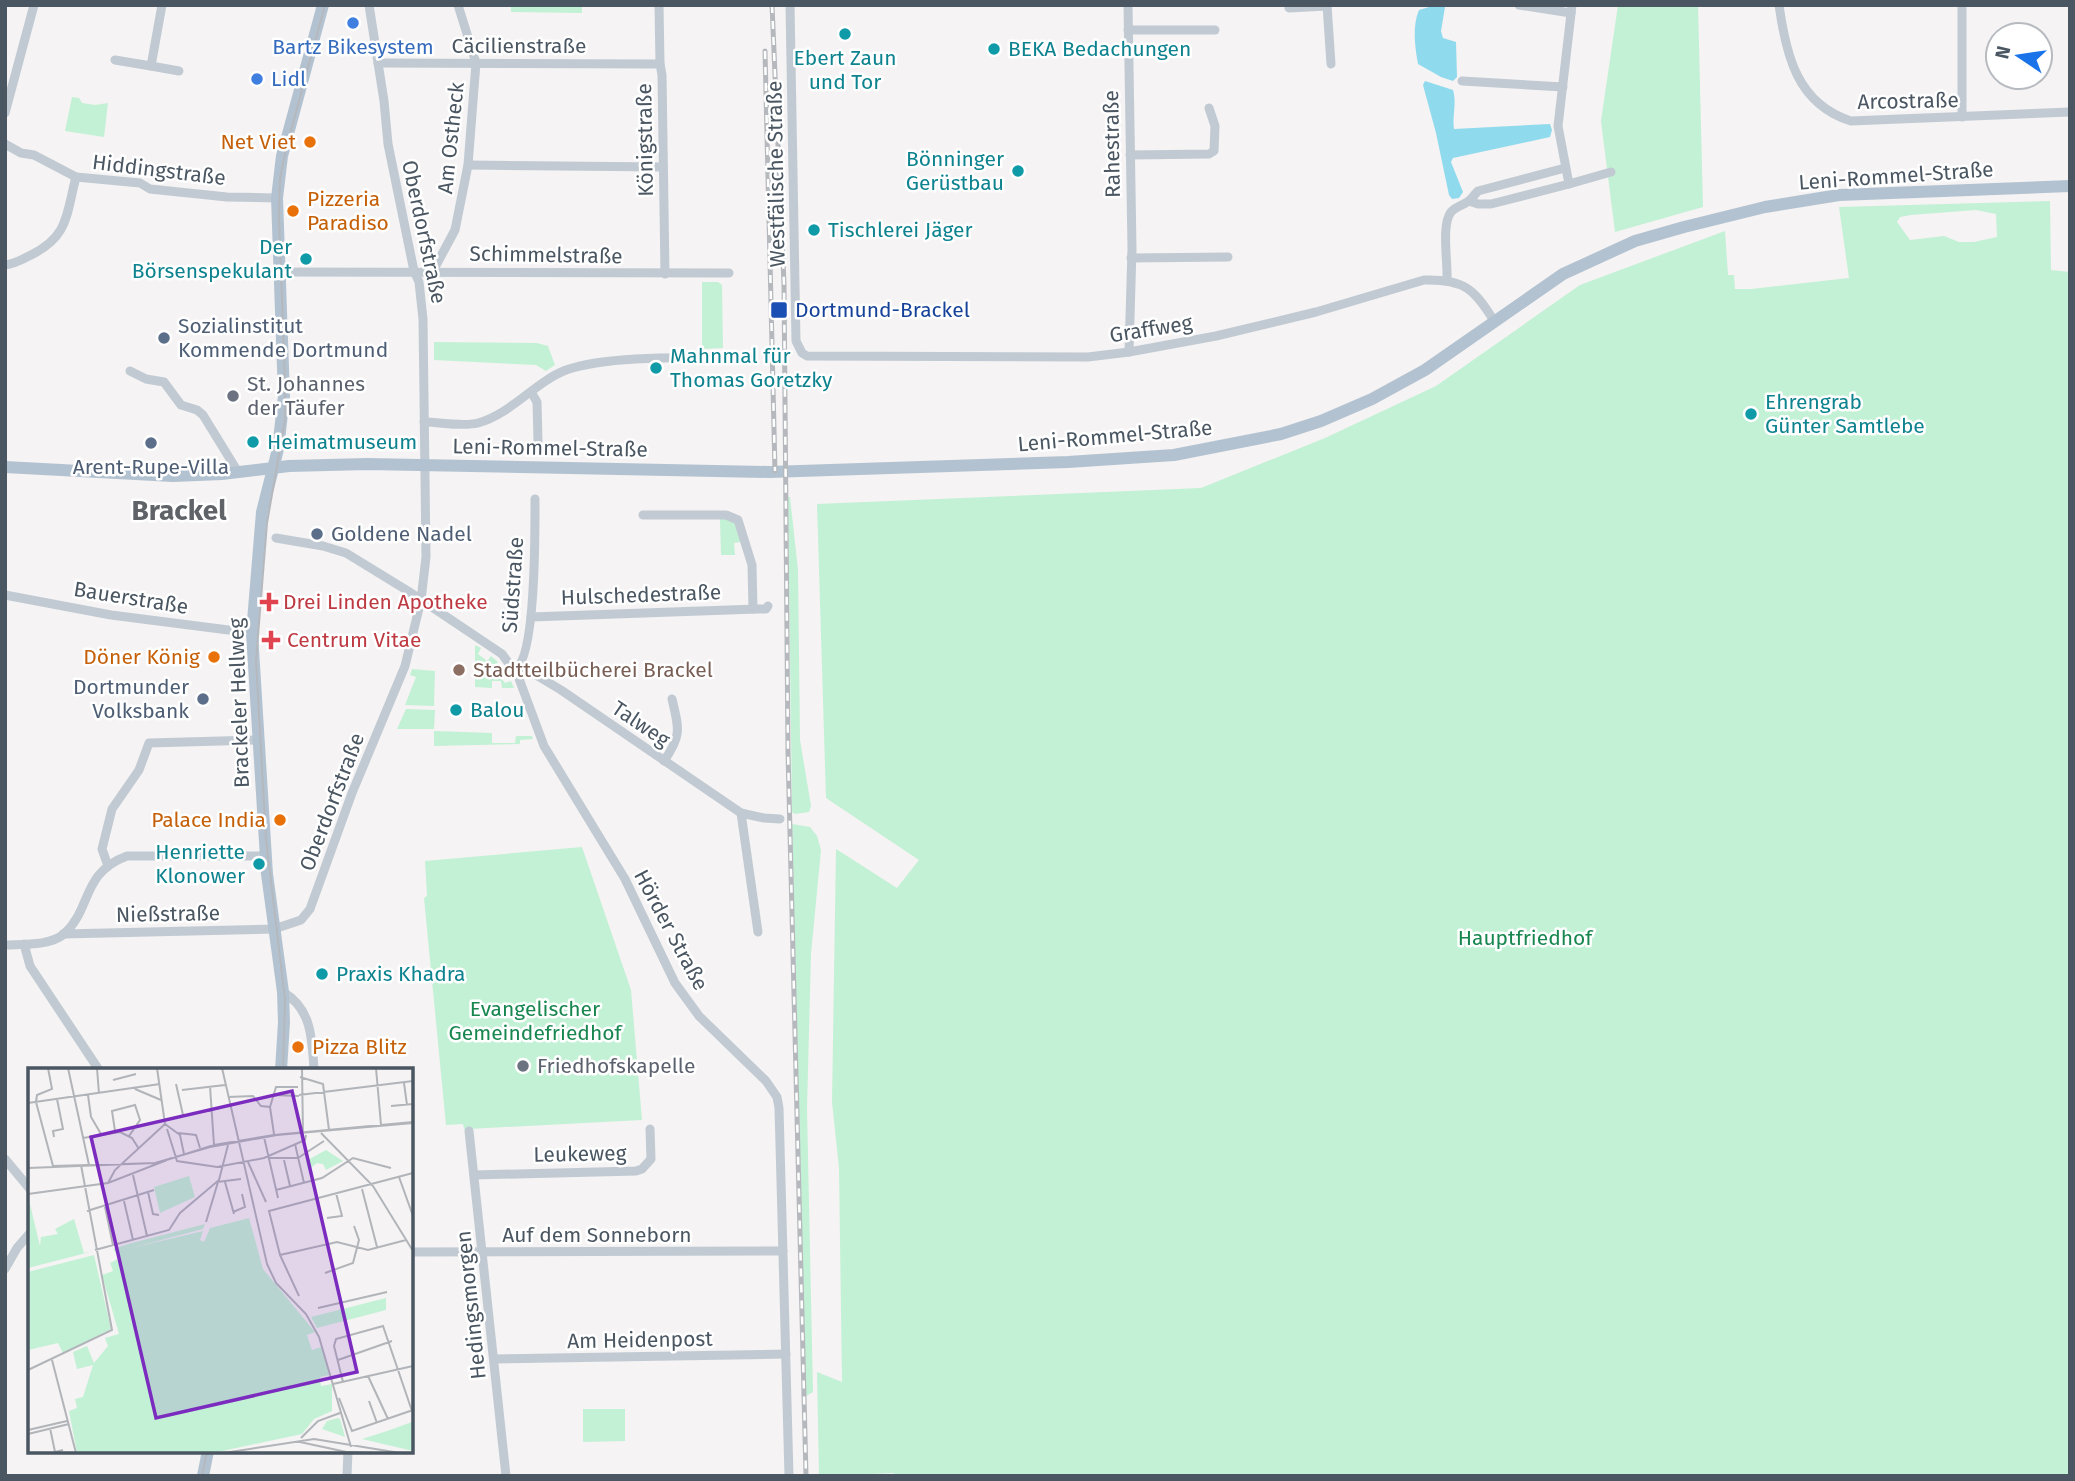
<svg xmlns="http://www.w3.org/2000/svg" width="2075" height="1481" viewBox="0 0 2075 1481" font-family="'Fira Sans',sans-serif">
<rect width="100%" height="100%" fill="#f5f3f3"/>
<!-- green -->
<g fill="#c3f1d5" fill-rule="evenodd">
<path d="M511,5H582V13L511,12Z"/>
<path d="M1618,5H1698L1703,207L1615,232L1601,121Z"/>
<path d="M72,97L79,98L82,103L95,105L108,103L104,137L65,131Z"/>
<path d="M2050,201L2051,270L2070,272V1476H895L894,1473L819,1476L817,1372L842,1382L839,1168L832,1102L836,849L897,888L919,860L826,798L817,504L1201,488L1325,438L1436,386L1580,285L1725,231L1728,275H1734L1735,289H1751L1849,278L1839,207ZM1976,210L1996,214L1997,237L1974,242H1959L1944,236L1910,240L1897,222L1900,217L1911,215Z"/>
<path d="M702,282H718L722,285L723,348L702,349Z"/>
<path d="M434,342L537,343L548,346L555,365L546,371L536,365L434,360Z"/>
<path d="M788,497H790L798,570L800,740L811,806L809,812L795,814L792,812Z"/>
<path d="M731,518L734,521L741,542L734,543L735,555H721L720,519Z"/>
<path d="M475,645L481,648L478,654L487,661L491,656L498,662L493,668L505,683L511,681L514,688H502L501,681H492V688L475,687Z"/>
<path d="M412,669L435,671L434,706L405,705L416,677L410,675Z"/>
<path d="M406,709L435,710L434,729H397Z"/>
<path d="M434,731L492,733V743H515L516,736H532L533,739L520,740V744L434,746Z"/>
<path d="M792,824L810,827L817,836L821,850L811,954L807,1109L813,1392L806,1396Z"/>
<path d="M582,847L631,990L642,1120L469,1129H464L463,1124L446,1125L424,898L427,896L425,861Z"/>
<path d="M583,1409H625V1441L583,1442Z"/>
</g>
<!-- water -->
<g fill="#90daee">
<path d="M1436,5L1445,7L1441,31L1443,38L1456,42L1457,77L1453,81L1441,77L1418,64C1415,47 1412,26 1419,10Z"/>
<path d="M1425,81L1453,90C1457,103 1452,116 1454,129L1550,124L1552,130L1550,137L1453,158L1451,162L1463,192L1459,198L1452,199L1449,195L1436,133L1423,85Z"/>
</g>
<g fill="none" stroke-linecap="round" stroke-linejoin="round">
<!-- minor -->
<g stroke="#c1cad2" stroke-width="9">
<path d="M659,5L660,64L662,75L665,274"/>
<path d="M790,5L796,341L802,353L807,356L1088,357L1129,352L1216,336L1316,312L1424,280C1463,279 1474,288 1494,321"/>
<path d="M1128,5L1132,249L1129,352"/>
<path d="M1327,5L1331,64"/>
<path d="M1519,5L1571,13"/>
<path d="M1779,5C1786,55 1797,104 1851,121L2070,112"/>
<path d="M1289,8L1327,6"/>
<path d="M1128,30H1215"/>
<path d="M115,60L151,66L162,5"/>
<path d="M378,63L660,64"/>
<path d="M151,66L179,71"/>
<path d="M1462,81L1563,87"/>
<path d="M5,113L34,5"/>
<path d="M1962,117V5"/>
<path d="M5,144L21,153L34,155L76,177"/>
<path d="M1130,155L1209,154L1214,151L1215,126L1209,108"/>
<path d="M468,165L663,167"/>
<path d="M1569,184L1611,172"/>
<path d="M1469,201L1478,204H1491L1569,184L1558,126L1572,5"/>
<path d="M1131,258L1228,257"/>
<path d="M5,265C15,264 23,259 31,255C69,236 66,215 76,177L140,183L150,189L227,197L277,198"/>
<path d="M433,271L455,230L468,165L476,63L458,5"/>
<path d="M279,272L729,273"/>
<path d="M1447,280C1448,262 1441,225 1451,212C1457,205 1465,205 1470,200C1473,197 1475,194 1478,191L1565,168"/>
<path d="M130,371L146,379L164,382L181,405L197,410L203,415L238,472"/>
<path d="M531,392L537,402L538,442"/>
<path d="M424,422C440,422 462,427 478,423C511,414 535,382 566,370C609,355 686,358 733,358"/>
<path d="M643,515H726L738,520L752,565L753,609"/>
<path d="M276,538L323,546L346,553L408,591L502,654L518,676L544,746L625,879L675,983L699,1016L766,1081L777,1097L779,1108L789,1476"/>
<path d="M5,595L111,615L252,633"/>
<path d="M531,617L757,609H766L768,606"/>
<path d="M521,666L561,690L741,813L764,818L780,819"/>
<path d="M516,669C536,654 535,528 535,499"/>
<path d="M664,761C682,735 679,729 672,699"/>
<path d="M741,813L758,932"/>
<path d="M108,866L102,849L112,809L139,770L149,743L258,740"/>
<path d="M63,934L274,929L301,920L310,909L352,793L405,666L421,600L426,557L423,319L419,282L414,271L388,144L384,101L369,5"/>
<path d="M24,944L30,966L99,1070"/>
<path d="M5,945C22,944 50,946 64,934C92,909 81,873 127,856H265"/>
<path d="M283,992C312,1009 312,1039 314,1070"/>
<path d="M469,1131L506,1476"/>
<path d="M5,1159L30,1189"/>
<path d="M474,1175L636,1171L642,1169L651,1159L650,1129"/>
<path d="M411,1252L783,1251"/>
<path d="M5,1269L17,1248L30,1233"/>
<path d="M494,1359L786,1354"/>
<path d="M347,1476L348,1451"/>
</g>
<!-- major -->
<g stroke="#b3c2d1" stroke-width="12">
<path d="M5,467L173,476L222,474L289,466L367,464L770,472L1068,462L1174,455L1281,434L1321,421L1372,399L1425,370L1563,274L1635,241L1684,227L1765,207L1839,195L2070,186"/>
<path d="M281,1070L284,1022L283,992L267,874L252,633L262,512L278,449L284,396L277,198L282,156L323,5"/>
<path d="M203,1476L208,1451"/>
</g>
<!-- tram -->
<g stroke="#b5b8bd" stroke-width="2">
<path d="M283,1070L285,1000L266,839L256,661L267,523L285,420V383L279,216L280,178L286,149L325,5"/>
<path d="M202,1476L207,1451"/>
</g>
<defs>
<g id="rail">
<path d="M772,5L784,284L788,752L806,1476"/>
<path d="M765,51L775,471"/>
</g>
</defs>
<!-- rail casing -->
<use href="#rail" stroke="#b5b8bd" stroke-width="5"/>
<!-- rail -->
<use href="#rail" stroke="#fff" stroke-width="2.5" stroke-dasharray="8" stroke-linecap="butt"/>
</g>
<!-- markers -->
<g fill="#3f7fe0" stroke="#fff" stroke-width="2.5">
<circle cx="353" cy="23" r="7"/>
<circle cx="257" cy="79" r="7"/>
</g>
<g fill="#0f9aa8" stroke="#fff" stroke-width="2.5">
<circle cx="845" cy="34" r="7"/>
<circle cx="994" cy="49" r="7"/>
<circle cx="1018" cy="171" r="7"/>
<circle cx="814" cy="230" r="7"/>
<circle cx="306" cy="259" r="7"/>
<circle cx="656" cy="368" r="7"/>
<circle cx="1751" cy="414" r="7"/>
<circle cx="253" cy="442" r="7"/>
<circle cx="456" cy="710" r="7"/>
<circle cx="259" cy="864" r="7"/>
<circle cx="322" cy="974" r="7"/>
</g>
<g fill="#e8710a" stroke="#fff" stroke-width="2.5">
<circle cx="310" cy="142" r="7"/>
<circle cx="293" cy="211" r="7"/>
<circle cx="214" cy="657" r="7"/>
<circle cx="280" cy="820" r="7"/>
<circle cx="298" cy="1047" r="7"/>
</g>
<rect fill="#1a4fb4" stroke="#fff" stroke-width="2.5" x="770" y="301" width="18" height="18" rx="3.5"/>
<g fill="#5c6f8a" stroke="#fff" stroke-width="2.5">
<circle cx="164" cy="338" r="7"/>
<circle cx="151" cy="443" r="7"/>
<circle cx="317" cy="534" r="7"/>
<circle cx="203" cy="699" r="7"/>
</g>
<g fill="#6b7280" stroke="#fff" stroke-width="2.5">
<circle cx="233" cy="396" r="7"/>
<circle cx="523" cy="1066" r="7"/>
</g>
<g fill="#e0444e" stroke="#fff" stroke-width="2.5">
<path d="M265.5 591.5h7v7h7v7h-7v7h-7v-7h-7v-7h7z"/>
<path d="M267.5 629.5h7v7h7v7h-7v7h-7v-7h-7v-7h7z"/>
</g>
<circle fill="#8d6e63" stroke="#fff" stroke-width="2.5" cx="459" cy="670" r="7"/>
<g text-anchor="middle" dominant-baseline="central" stroke-width="5" stroke-linejoin="round" paint-order="stroke">
<!-- street labels -->
<g font-size="21" fill="#4a5661" stroke="#fff">
<text x="519" y="46">Cäcilienstraße</text>
<text transform="translate(1908 101) rotate(-1)">Arcostraße</text>
<text transform="translate(451 138) rotate(-84)">Am Ostheck</text>
<text transform="translate(645 140) rotate(-91)">Königstraße</text>
<text transform="translate(1112 144) rotate(-91)">Rahestraße</text>
<text transform="translate(159 170) rotate(7)">Hiddingstraße</text>
<text transform="translate(776 174) rotate(-91)">Westfälische Straße</text>
<text transform="translate(1896 176) rotate(-4)">Leni-Rommel-Straße</text>
<text transform="translate(424 232) rotate(78)">Oberdorfstraße</text>
<text transform="translate(546 255) rotate(1)">Schimmelstraße</text>
<text transform="translate(1151 329) rotate(-9)">Graffweg</text>
<text transform="translate(1115 436) rotate(-5)">Leni-Rommel-Straße</text>
<text transform="translate(550 448) rotate(1)">Leni-Rommel-Straße</text>
<text transform="translate(513 585) rotate(-86)">Südstraße</text>
<text transform="translate(641 595) rotate(-2)">Hulschedestraße</text>
<text transform="translate(131 598) rotate(9)">Bauerstraße</text>
<text transform="translate(239 703) rotate(-92)">Brackeler Hellweg</text>
<text transform="translate(641 724) rotate(34)">Talweg</text>
<text transform="translate(332 802) rotate(-69)">Oberdorfstraße</text>
<text transform="translate(168 914) rotate(-1)">Nießstraße</text>
<text transform="translate(671 930) rotate(62)">Hörder Straße</text>
<text transform="translate(580 1154) rotate(-1)">Leukeweg</text>
<text x="597" y="1235">Auf dem Sonneborn</text>
<text transform="translate(471 1305) rotate(-96)">Hedingsmorgen</text>
<text transform="translate(640 1340) rotate(-1)">Am Heidenpost</text>
</g>
<!-- shop labels -->
<g font-size="21" fill="#366cbe" stroke="#fff">
<text x="353" y="47">Bartz Bikesystem</text>
<text x="271" y="79" text-anchor="start">Lidl</text>
</g>
<!-- culture labels -->
<g font-size="21" fill="#0d838f" stroke="#fff" text-anchor="start">
<text x="1008" y="49">BEKA Bedachungen</text>
<text x="845" y="58" text-anchor="middle">Ebert Zaun<tspan x="845" dy="24">und Tor</tspan></text>
<text x="1004" y="159" text-anchor="end">Bönninger<tspan x="1004" dy="24">Gerüstbau</tspan></text>
<text x="828" y="230">Tischlerei Jäger</text>
<text x="292" y="247" text-anchor="end">Der<tspan x="292" dy="24">Börsenspekulant</tspan></text>
<text x="670" y="356">Mahnmal für<tspan x="670" dy="24">Thomas Goretzky</tspan></text>
<text x="1765" y="402">Ehrengrab<tspan x="1765" dy="24">Günter Samtlebe</tspan></text>
<text x="267" y="442">Heimatmuseum</text>
<text x="470" y="710">Balou</text>
<text x="245" y="852" text-anchor="end">Henriette<tspan x="245" dy="24">Klonower</tspan></text>
<text x="336" y="974">Praxis Khadra</text>
</g>
<!-- food labels -->
<g font-size="21" fill="#c56008" stroke="#fff" text-anchor="end">
<text x="296" y="142">Net Viet</text>
<text x="307" y="199" text-anchor="start">Pizzeria<tspan x="307" dy="24">Paradiso</tspan></text>
<text x="200" y="657">Döner König</text>
<text x="266" y="820">Palace India</text>
<text x="312" y="1047" text-anchor="start">Pizza Blitz</text>
</g>
<!-- transit labels -->
<g font-size="21" fill="#164399" stroke="#fff" text-anchor="start">
<text x="795" y="310">Dortmund-Brackel</text>
</g>
<!-- service labels -->
<g font-size="21" fill="#4e5e75" stroke="#fff" text-anchor="start">
<text x="178" y="326">Sozialinstitut<tspan x="178" dy="24">Kommende Dortmund</tspan></text>
<text x="151" y="467" text-anchor="middle">Arent-Rupe-Villa</text>
<text x="331" y="534">Goldene Nadel</text>
<text x="189" y="687" text-anchor="end">Dortmunder<tspan x="189" dy="24">Volksbank</tspan></text>
</g>
<!-- worship labels -->
<g font-size="21" fill="#5b616d" stroke="#fff" text-anchor="start">
<text x="247" y="384">St. Johannes<tspan x="247" dy="24">der Täufer</tspan></text>
<text x="537" y="1066">Friedhofskapelle</text>
</g>
<!-- health labels -->
<g font-size="21" fill="#be3a42" stroke="#fff" text-anchor="start">
<text x="283" y="602">Drei Linden Apotheke</text>
<text x="287" y="640">Centrum Vitae</text>
</g>
<!-- education labels -->
<g font-size="21" fill="#785e54" stroke="#fff" text-anchor="start">
<text x="473" y="670">Stadtteilbücherei Brackel</text>
</g>
<!-- park labels -->
<g font-size="21" fill="#17864f" stroke="#fff">
<text x="1525" y="938">Hauptfriedhof</text>
<text x="535" y="1009">Evangelischer<tspan x="535" dy="24">Gemeindefriedhof</tspan></text>
</g>
<!-- district labels -->
<g font-size="28" font-weight="bold" fill="#5f6368" stroke="#fff">
<text x="179" y="510">Brackel</text>
</g>
</g>
<!-- overview -->
<g transform="translate(28 1068)">
<rect width="385" height="385" fill="#f5f3f3"/>
<path d="M298,82L315,93L298,102L295,96L289,95L280,102L278,93ZM161,108L167,129L132,145L126,119ZM0,128L12,178L13,169L30,166L27,161L46,151L56,185L66,183L0,200ZM221,150L235,201L287,264L279,267L284,282L293,279L301,307L292,309L293,318L304,316V343L286,351L274,366L185,385H49L41,343L49,340L47,331L55,329L65,297L49,301L45,284L59,278L66,295L80,278L77,270L91,266L74,207L85,203L82,195L92,190L85,181L100,176L177,156L175,161L103,180L175,163L172,172L176,174L182,160ZM66,187L83,261L35,285L30,275L0,282V204ZM358,230V242L289,260L283,249ZM310,350L312,351L317,369L294,361L299,353ZM384,354L385,383L334,371L359,363Z" fill="#c3f1d5"/>
<path fill="none" stroke="#b1b4b9" stroke-width="2" d="M40,0L61,97M69,0L71,26M129,0L137,56L152,67L156,86M194,0L239,196L248,215L278,246L291,269L323,379M274,0L275,67M348,0L353,57M272,9L295,16L301,62M85,12L108,6M376,15L379,37M148,16L155,47M182,18L186,77M107,21L133,32M154,22L197,17M60,27L63,49L73,66M245,27L271,28M271,27L385,13M200,29L225,28L233,38L242,39L246,66M8,34L25,98M8,34L9,27L24,21L20,0M0,35L132,16M363,38L385,36M242,39L248,19H270M136,52L192,40M139,61L149,93L189,99L236,90L277,72L278,67M87,63L84,43L107,37L112,52L101,68M150,65L168,67L172,80M293,65L345,118L385,183M26,69L25,63L35,61L29,31M236,69L250,130M55,70L92,64L104,70L111,81M267,76L276,115M241,90H270L296,73M256,92L262,118M220,94L238,134M25,98L129,95L186,77L246,67L385,54M0,100L25,99M0,100L127,95L182,79L249,67L385,55M105,107L119,168M371,109L385,148M189,114L213,111M197,114L206,146M80,115L87,102L137,56M334,121L349,179M248,122L294,110L325,90L363,100M120,124L125,146L131,147M0,126L80,115L139,92M96,133L105,172M77,139L85,177M59,143L126,122M205,144L217,139L214,126M299,150L314,148L308,125M178,154L190,114M67,182L141,162L152,145L191,112L200,77M252,187L309,174L340,182L378,172M297,205L325,195L331,172L326,158M271,228L252,187L241,143L385,105M290,240L359,224M24,292L48,385M310,292L364,273M0,302L84,262L53,97M340,308L360,351M315,314L306,278L308,271L355,258L384,343M305,316L385,298M311,330L324,363L385,342M341,333L349,355M22,360L27,384L35,382M0,362L39,353M0,366L41,356M273,370L290,353L312,345M272,374L323,385M319,384L345,385M196,385L286,371L372,385"/>
<path fill="#7b2cbf" fill-opacity="0.15" stroke="#7b2cbf" stroke-width="3.5" d="M264,23L329,304L128,350L63,69Z"/>
<rect width="385" height="385" fill="none" stroke="#4a5661" stroke-width="3.5"/>
</g>
<!-- border -->
<rect width="2075" height="1481" fill="none" stroke="#4a5661" stroke-width="14"/>
<!-- north arrow -->
<g transform="translate(2019 56) rotate(283)"><circle r="33" fill="#ffffff" stroke="#b7bbc0" stroke-width="2"/>
<path d="M0-5L12 26L0 18L-12 26Z" fill="#1a73e8"/>
<text y="-10" font-size="19" font-weight="bold" text-anchor="middle" fill="#4a5661">N</text>
</g>
</svg>
